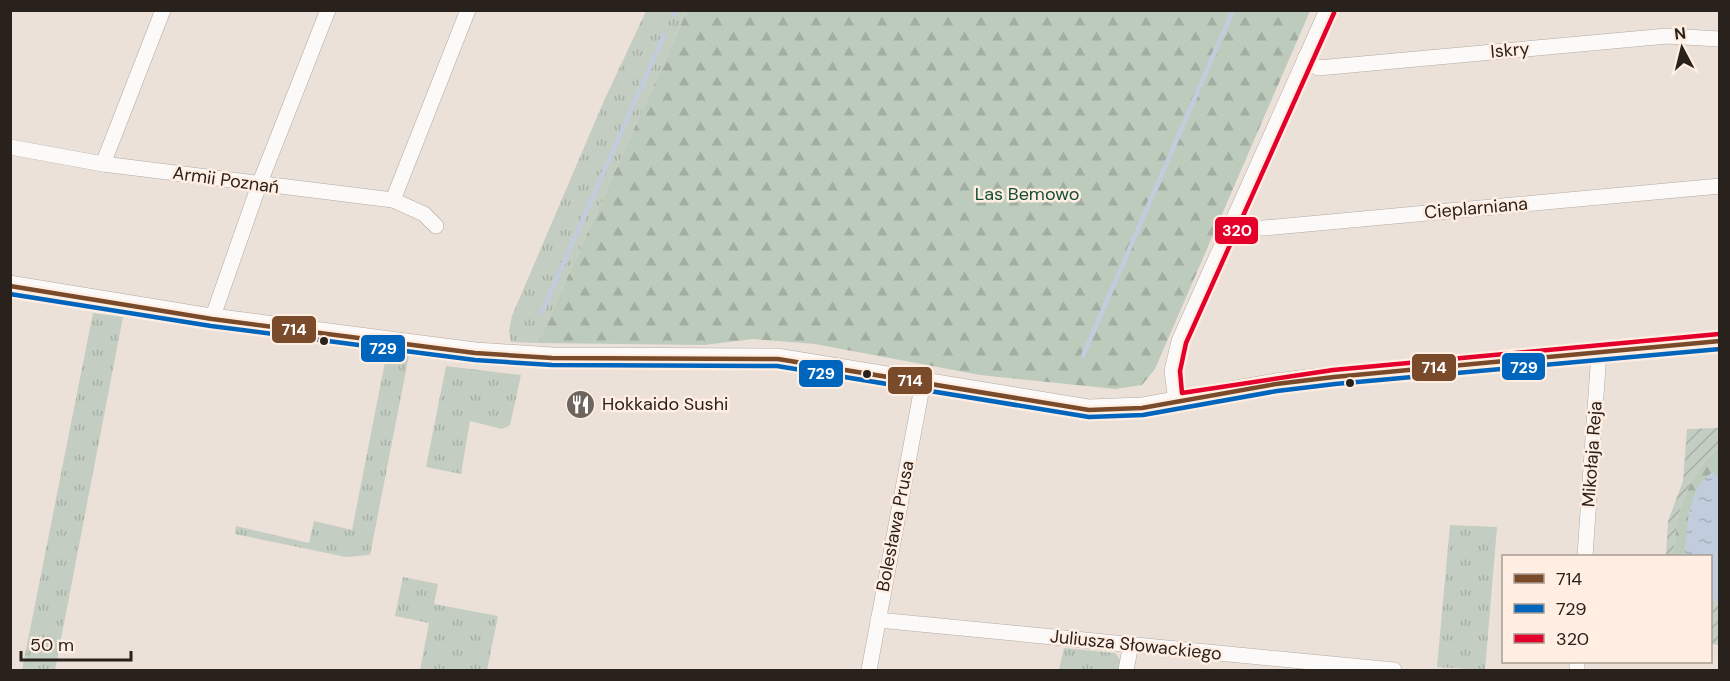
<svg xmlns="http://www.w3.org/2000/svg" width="1730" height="681" viewBox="0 0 1730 681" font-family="'DM Sans',sans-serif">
<defs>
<pattern id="grass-tufts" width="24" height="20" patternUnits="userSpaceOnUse" patternTransform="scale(1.5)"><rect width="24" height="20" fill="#c3cdc1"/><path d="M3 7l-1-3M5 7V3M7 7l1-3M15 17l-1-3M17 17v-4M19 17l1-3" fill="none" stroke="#a8b0a5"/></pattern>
<pattern id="forest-firs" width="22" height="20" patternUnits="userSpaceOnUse" patternTransform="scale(1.5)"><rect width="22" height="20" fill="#bdcbbd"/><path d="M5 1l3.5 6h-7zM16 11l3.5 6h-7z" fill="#a2aea2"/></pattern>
<pattern id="garden-furrows" width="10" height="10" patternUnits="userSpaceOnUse" patternTransform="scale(1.5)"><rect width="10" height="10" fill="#c3cdc1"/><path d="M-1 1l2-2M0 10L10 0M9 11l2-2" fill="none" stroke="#a8b0a5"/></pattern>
<pattern id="water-ripples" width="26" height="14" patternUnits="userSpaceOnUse" patternTransform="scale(1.5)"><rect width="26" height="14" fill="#c1ccdc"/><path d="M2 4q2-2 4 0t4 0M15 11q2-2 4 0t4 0" fill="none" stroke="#a6afbc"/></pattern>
</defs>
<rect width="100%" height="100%" fill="#ece1d8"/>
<!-- grass -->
<g fill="url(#grass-tufts)">
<path d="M646,11H687L538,343L511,342L509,331L512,316L603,103Z"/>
<path d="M93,313L123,317L55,670H22Z"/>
<path d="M387,352L409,355L370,555L346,557L235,534L236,526L309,543L314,521L352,530Z"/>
<path d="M446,366L521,375L510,425L502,429L470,421L461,474L426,467Z"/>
<path d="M1450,525L1497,527L1485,670L1437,667Z"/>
<path d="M403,577L438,584L434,604L498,616L487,670H420L429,623L395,616Z"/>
<path d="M1064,648L1115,653L1120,660L1118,670H1059Z"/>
</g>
<!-- forest -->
<g fill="url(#forest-firs)">
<path d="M687,11V10L1310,11L1155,369L1142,385L1115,389L980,375L815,344L753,339L704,345L538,343Z"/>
<path d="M1719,447V478L1713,472L1689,512L1685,556H1674C1674,514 1688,475 1719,447Z"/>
</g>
<!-- garden -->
<g fill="url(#garden-furrows)">
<path d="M1719,428V447C1688,475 1674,514 1674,556H1666L1668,521L1683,481L1687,429Z"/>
<path d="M1710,597L1719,605V645L1711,644Z"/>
</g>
<!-- water -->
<path fill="url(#water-ripples)" d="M1713,472L1720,478L1719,605L1711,597L1710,556H1685V550C1688,524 1688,486 1713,472Z"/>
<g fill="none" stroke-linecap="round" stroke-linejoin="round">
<!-- stream -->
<g stroke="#c1ccdc" stroke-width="4.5">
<path d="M674,15L676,10"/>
<path d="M542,312L664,35"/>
<path d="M1083,356L1233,10"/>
</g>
<defs>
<g id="street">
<path d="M1305,58L1318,68L1667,36L1720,39"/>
<path d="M10,147L103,164L393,200L424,214L436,226"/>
<path d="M103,164L163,10"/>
<path d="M393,200L468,10"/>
<path d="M1235,219L1251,228H1264L1720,186"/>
<path d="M212,319L259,185L328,10"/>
<path d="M1176,402L1172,371L1179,341L1327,10"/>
<path d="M1585,556L1599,352"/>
<path d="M878,620L1394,670"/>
<path d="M869,670L923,382"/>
<path d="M1126,670L1131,644"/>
<path d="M1577,670V662"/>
</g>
<path id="secondary" d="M10,286L212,319L475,353L552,358L778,359L1089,410L1142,408L1276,384L1334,377L1720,341"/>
</defs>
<!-- street casing -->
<use href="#street" stroke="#b2a9a2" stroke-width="16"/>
<!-- secondary casing -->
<use href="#secondary" stroke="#b2a9a2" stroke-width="22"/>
<!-- street -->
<use href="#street" stroke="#fcfaf9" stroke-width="15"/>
<!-- secondary -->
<use href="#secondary" stroke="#fcfaf9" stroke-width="21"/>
<defs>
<path id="bus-1" d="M10,286L212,319L475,353L552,358L778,359L1089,410L1142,408L1276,384L1334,377L1720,341"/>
<path id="bus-2" d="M10,294L211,326L475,360L552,365L777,366L1089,417L1143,415L1277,391L1335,384L1720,349"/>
<path id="bus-3" d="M1334,13L1186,343L1180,371L1182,393L1333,370L1719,334"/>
</defs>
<!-- bus-1 casing -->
<use href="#bus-1" stroke="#ffeee1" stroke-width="9"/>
<!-- bus-2 casing -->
<use href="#bus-2" stroke="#ffeee1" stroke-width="9"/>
<!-- bus-3 casing -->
<use href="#bus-3" stroke="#ffeee1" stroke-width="9"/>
<!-- bus-1 -->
<use href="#bus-1" stroke="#7a4b2a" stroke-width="4.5"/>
<!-- bus-2 -->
<use href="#bus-2" stroke="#0065bd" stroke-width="4.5"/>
<!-- bus-3 -->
<use href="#bus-3" stroke="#e4002b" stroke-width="4.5"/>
</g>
<!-- icons -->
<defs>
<symbol id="restaurant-disc" viewBox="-11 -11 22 22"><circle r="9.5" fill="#6d645e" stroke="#ffeee1"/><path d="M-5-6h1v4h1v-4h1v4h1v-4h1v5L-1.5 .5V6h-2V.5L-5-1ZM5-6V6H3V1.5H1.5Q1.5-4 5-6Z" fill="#fff"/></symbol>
</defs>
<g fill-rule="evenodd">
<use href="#restaurant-disc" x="564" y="388" width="33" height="33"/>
</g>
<!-- markers -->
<g fill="#29211c" stroke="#ffeee1" stroke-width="2">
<circle cx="324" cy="341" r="5"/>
<circle cx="867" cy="374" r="5"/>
<circle cx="1350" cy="383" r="5"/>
</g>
<g text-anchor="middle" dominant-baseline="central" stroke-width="5" stroke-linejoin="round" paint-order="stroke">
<!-- street labels -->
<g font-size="18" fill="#29211c" stroke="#ffeee1">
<text transform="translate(1510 50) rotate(-5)">Iskry</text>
<text transform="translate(226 180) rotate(8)">Armii Poznań</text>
<text transform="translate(1476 208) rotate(-5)">Cieplarniana</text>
<text transform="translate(1592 454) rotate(-86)">Mikołaja Reja</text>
<text transform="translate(895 526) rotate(-79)">Bolesława Prusa</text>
<text transform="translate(1136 645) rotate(6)">Juliusza Słowackiego</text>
</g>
<!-- park labels -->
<g font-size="18" fill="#134f37" stroke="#ffeee1">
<text x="1027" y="194">Las Bemowo</text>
</g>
<!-- poi labels -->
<g font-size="18" fill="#29211c" stroke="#ffeee1" text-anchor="start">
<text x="602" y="404">Hokkaido Sushi</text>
</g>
</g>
<g stroke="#ffeee1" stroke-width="2">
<rect x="1214" y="216" width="45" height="29" rx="6" fill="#e4002b"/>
<rect x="271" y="315" width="46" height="29" rx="6" fill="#7a4b2a"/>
<rect x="360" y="334" width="46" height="29" rx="6" fill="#0065bd"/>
<rect x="1501" y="352" width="45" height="29" rx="6" fill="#0065bd"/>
<rect x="1411" y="353" width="46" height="29" rx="6" fill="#7a4b2a"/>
<rect x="798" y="359" width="46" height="29" rx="6" fill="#0065bd"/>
<rect x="887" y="366" width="46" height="29" rx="6" fill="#7a4b2a"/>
</g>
<g font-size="16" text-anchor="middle" font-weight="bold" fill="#fff">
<text x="1237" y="236">320</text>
<text x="294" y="335">714</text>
<text x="383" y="354">729</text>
<text x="1524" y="373">729</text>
<text x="1434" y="373">714</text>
<text x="821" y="379">729</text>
<text x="910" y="386">714</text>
</g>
<!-- border -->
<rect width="1730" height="681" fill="none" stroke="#29211c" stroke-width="24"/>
<!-- legend -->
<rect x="1502" y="555" width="210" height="108" fill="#ffeee1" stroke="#a99c92" stroke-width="1.5"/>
<rect x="1514" y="574" width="30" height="9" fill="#7a4b2a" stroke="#a99c92" stroke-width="1.5"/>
<text x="1556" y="585" font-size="18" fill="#29211c">714</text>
<rect x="1514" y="604" width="30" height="9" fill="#0065bd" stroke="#a99c92" stroke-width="1.5"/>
<text x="1556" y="615" font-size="18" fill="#29211c">729</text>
<rect x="1514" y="634" width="30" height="9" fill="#e4002b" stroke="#a99c92" stroke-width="1.5"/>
<text x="1556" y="645" font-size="18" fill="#29211c">320</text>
<!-- north arrow -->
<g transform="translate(1682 48) rotate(353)" stroke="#ffeee1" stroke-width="4.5" paint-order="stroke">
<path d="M0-4.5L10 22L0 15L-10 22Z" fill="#29211c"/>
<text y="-9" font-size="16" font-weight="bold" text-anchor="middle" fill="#29211c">N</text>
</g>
<!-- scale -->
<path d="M21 651v9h110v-9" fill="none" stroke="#29211c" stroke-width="3"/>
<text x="30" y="651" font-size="18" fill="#29211c" stroke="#ffeee1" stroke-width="4.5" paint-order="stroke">50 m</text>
</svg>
